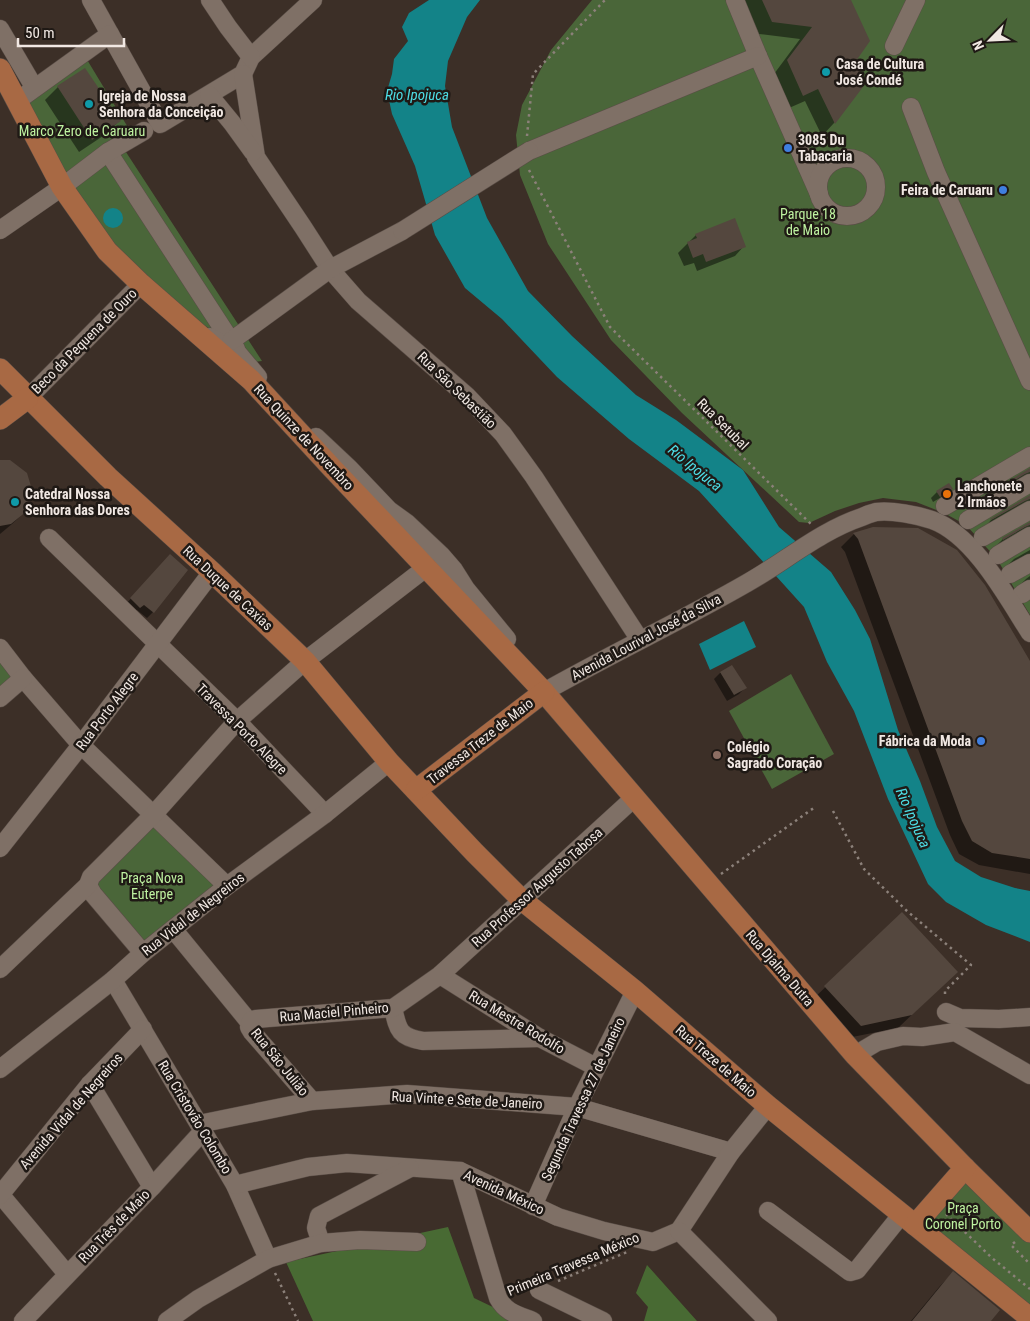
<svg xmlns="http://www.w3.org/2000/svg" width="1030" height="1321" viewBox="0 0 1030 1321" font-family="'Roboto Condensed',sans-serif">
<rect width="100%" height="100%" fill="#3c2f27"/>
<!-- green -->
<g fill="#4a6639">
<path d="M592,0H1030V615L997,559L966,525L944,513L916,502L883,498L859,503L835,511L809,523L799,522L682,413L611,340L548,244L520,175L516,135L522,105L551,50Z"/>
<path d="M86,58L132,134L124,149L262,361L254,362L146,282L58,174L22,101Z"/>
<path d="M0,659L15,676L0,689Z"/>
<path d="M791,674L834,754L772,789L729,711Z"/>
<path d="M158,823L221,885L145,946L90,885Z"/>
<path d="M961,1168L1030,1239V1312L915,1219Z"/>
</g>
<!-- forest -->
<g fill="#486a33">
<path d="M448,1227L474,1298L522,1321H313L286,1262Z"/>
<path d="M647,1265L697,1321H644L648,1307L636,1293Z"/>
</g>
<!-- water -->
<g fill="#138388">
<path d="M429,0H480L467,17L448,61L445,86L452,127L487,218L528,291L572,336L636,395L676,420L743,470L779,527L831,572L855,610L870,639L898,730L920,781L937,827L955,861L981,877L1015,888L1030,891V942L986,925L946,902L928,884L888,799L854,711L827,662L804,607L699,491L629,439L557,377L502,319L465,288L435,235L415,166L392,114L387,91L392,74L394,59L408,41L402,27L409,13Z"/>
<circle cx="113" cy="218" r="10"/>
<path d="M744,621L756,647L710,670L699,644Z"/>
</g>
<!-- shadow -->
<g fill="#0007">
<path d="M744,0H850L855,61L865,82L834,123L822,136L805,101L789,108L774,74L800,39L759,34Z"/>
<path d="M58,87L119,121L106,134L79,152L45,100Z"/>
<path d="M696,235L744,246L735,256L697,271L694,263L684,266L678,253Z"/>
<path d="M0,461L26,511L12,524L0,534Z"/>
<path d="M1030,470V484L1021,480L1016,481L971,508L979,500Z"/>
<path d="M951,489L945,495L933,502L931,498L937,492Z"/>
<path d="M1030,497V511L986,526L991,520Z"/>
<path d="M1030,524V537L1021,533L1015,534L996,546L1003,539Z"/>
<path d="M873,528L1030,665V874L979,865L959,854L950,835L845,552L841,547L854,534Z"/>
<path d="M1030,550V564L1007,566L1014,559Z"/>
<path d="M164,562L153,612L147,618L137,610L133,613L125,605Z"/>
<path d="M1030,576V590L1018,587L1026,579Z"/>
<path d="M731,667L745,688L739,694L727,701L714,679L720,673Z"/>
<path d="M902,914L943,985L898,1028L847,1038L812,1000Z"/>
<path d="M953,1273L989,1321H911L940,1286Z"/>
</g>
<!-- building -->
<g fill="#54473e">
<path d="M762,0H851L870,41L856,61L866,83L835,124L818,89L803,96L787,60L812,27L772,22Z"/>
<path d="M85,68L121,121L92,140L57,86Z"/>
<path d="M735,218L746,247L706,262L703,254L693,258L687,242L697,238L695,234Z"/>
<path d="M0,460H10L27,473L33,493L27,511L11,524L0,526Z"/>
<path d="M1030,468V472L1025,474L980,501L978,499Z"/>
<path d="M949,483L953,489L940,497L936,491Z"/>
<path d="M1030,495V499L1025,501L991,520L990,519Z"/>
<path d="M1030,522V525L1025,527L1003,540L1002,538Z"/>
<path d="M873,527L918,528L957,550L985,585L1030,661V859L992,853L972,841L962,821L858,539L853,533Z"/>
<path d="M170,554L188,570L154,613L144,605L140,608L130,598Z"/>
<path d="M732,665L747,688L734,695L720,672Z"/>
<path d="M902,912L958,972L912,1015L861,1026L824,986Z"/>
<path d="M953,1271L1000,1310L991,1321H912Z"/>
</g>
<g fill="none" stroke-linecap="round" stroke-linejoin="round">
<defs>
<g id="minor">
<path d="M91,0L160,124L243,74L251,57L313,0"/>
<path d="M210,0L228,27L251,57"/>
<path d="M735,0L758,56L819,194"/>
<path d="M0,29L34,87"/>
<path d="M894,46L916,0"/>
<path d="M243,74L256,157L303,227L330,269L358,301L467,396L503,434L534,477L640,640"/>
<path d="M209,95L232,123L253,152"/>
<path d="M17,101L110,34"/>
<path d="M911,107L936,172L1030,381"/>
<path d="M529,151L758,56"/>
<path d="M108,152L236,349"/>
<circle cx="847" cy="187" r="29"/>
<path d="M0,230L62,187L108,152L144,131"/>
<path d="M210,337L237,352L258,377"/>
<path d="M231,341L330,269L402,231"/>
<path d="M28,398L141,284"/>
<path d="M316,437L349,468L389,510L407,523L441,555L454,570L466,589L507,639"/>
<path d="M945,506L1030,456"/>
<path d="M968,520L1030,483"/>
<path d="M983,537L1030,510"/>
<path d="M49,538L237,721L325,814"/>
<path d="M998,555L1030,536"/>
<path d="M1010,574L1030,563"/>
<path d="M1022,594L1030,589"/>
<path d="M0,648L23,678L81,745L227,886"/>
<path d="M544,692C611,654 681,621 747,583C786,561 820,531 862,517C866,515 872,513 876,512C892,510 917,515 932,520C974,535 1007,597 1030,633"/>
<path d="M0,698L23,678"/>
<path d="M0,848L81,745L212,572"/>
<path d="M88,885L93,894L143,953"/>
<path d="M173,929L250,1023L249,1027L252,1032L312,1101"/>
<path d="M0,969L88,885L91,877L154,814L237,721L305,661L427,567"/>
<path d="M440,975L540,1038L596,1067"/>
<path d="M113,980L235,1185L268,1259"/>
<path d="M393,1008C398,1030 399,1037 423,1041L540,1038"/>
<path d="M946,1012L960,1018L999,1019L1030,1017"/>
<path d="M250,1023L252,1020L256,1019L393,1008L440,975L634,798"/>
<path d="M855,1055L877,1042L903,1036L922,1037L955,1032L1030,1075"/>
<path d="M0,1069L113,980L143,953L227,886L325,814L389,762"/>
<path d="M90,1084L152,1187"/>
<path d="M199,1124L312,1101L407,1094L577,1107L731,1152"/>
<path d="M460,1171L498,1298C506,1313 518,1315 533,1321"/>
<path d="M235,1185L308,1167L347,1163L460,1171L558,1217L604,1231L653,1242L679,1231"/>
<path d="M0,1194L67,1274"/>
<path d="M0,1195L90,1084L143,1029"/>
<path d="M533,1206L577,1107L635,991"/>
<path d="M768,1211L850,1272L857,1270L902,1214"/>
<path d="M679,1231L731,1152L768,1106"/>
<path d="M679,1231L768,1321"/>
<path d="M321,1243L316,1228L319,1216L410,1168"/>
<path d="M539,1290L603,1321"/>
<path d="M23,1321L152,1187L203,1131"/>
<path d="M167,1321L198,1299L268,1259L321,1243L360,1240L417,1242"/>
</g>
<g id="major">
<path d="M0,69L62,187L107,251L141,284L251,380L333,469L544,692L855,1055L965,1168L1030,1232"/>
<path d="M0,369L108,477L212,572L305,661L389,762L475,853L522,900L635,991L768,1106L1030,1318"/>
<path d="M0,419L28,398"/>
<path d="M416,790L544,692"/>
<path d="M915,1225L965,1168"/>
</g>
</defs>
<!-- minor casing -->
<use href="#minor" stroke="#594d46" stroke-width="19"/>
<!-- major casing -->
<use href="#major" stroke="#594d46" stroke-width="22"/>
<!-- path -->
<g stroke="#8c817a" stroke-width="2.5" stroke-dasharray="2.5 4" stroke-linecap="butt">
<path d="M527,136L533,74L605,0"/>
<path d="M529,170L610,327L812,525"/>
<path d="M833,811L864,869L907,911L971,965L945,991V998"/>
<path d="M721,874L815,807"/>
<path d="M946,1214L992,1258L1030,1289"/>
<path d="M1015,1242L1011,1245L1030,1264"/>
<path d="M275,1273L298,1321"/>
<path d="M558,1281L627,1252"/>
</g>
<!-- minor -->
<use href="#minor" stroke="#7f7066" stroke-width="18"/>
<!-- major -->
<use href="#major" stroke="#a86944" stroke-width="21"/>
<defs>
<path id="minor-bridge" d="M402,231L529,151"/>
</defs>
<!-- minor-bridge casing -->
<use href="#minor-bridge" stroke="#594d46" stroke-width="19" stroke-linecap="butt"/>
<!-- minor-bridge -->
<use href="#minor-bridge" stroke="#7f7066" stroke-width="18"/>
</g>
<!-- markers -->
<g fill="#0f9aa8" stroke="#1f1915" stroke-width="2">
<circle cx="826" cy="72" r="5"/>
<circle cx="89" cy="104" r="5"/>
<circle cx="15" cy="502" r="5"/>
</g>
<g fill="#3f7fe0" stroke="#1f1915" stroke-width="2">
<circle cx="788" cy="148" r="5"/>
<circle cx="1003" cy="190" r="5"/>
<circle cx="981" cy="741" r="5"/>
</g>
<circle fill="#e8710a" stroke="#1f1915" stroke-width="2" cx="947" cy="494" r="5"/>
<circle fill="#8d6e63" stroke="#1f1915" stroke-width="2" cx="717" cy="755" r="5"/>
<g text-anchor="middle" dominant-baseline="central" stroke-width="5" stroke-linejoin="round" paint-order="stroke">
<!-- poi labels -->
<g font-size="14" font-weight="bold" fill="#f1e8e3" stroke="#1f1915" text-anchor="start">
<text x="836" y="64">Casa de Cultura<tspan x="836" dy="16">José Condé</tspan></text>
<text x="99" y="96">Igreja de Nossa<tspan x="99" dy="16">Senhora da Conceição</tspan></text>
<text x="798" y="140">3085 Du<tspan x="798" dy="16">Tabacaria</tspan></text>
<text x="993" y="190" text-anchor="end">Feira de Caruaru</text>
<text x="957" y="486">Lanchonete<tspan x="957" dy="16">2 Irmãos</tspan></text>
<text x="25" y="494">Catedral Nossa<tspan x="25" dy="16">Senhora das Dores</tspan></text>
<text x="971" y="741" text-anchor="end">Fábrica da Moda</text>
<text x="727" y="747">Colégio<tspan x="727" dy="16">Sagrado Coração</tspan></text>
</g>
<!-- park labels -->
<g font-size="14" fill="#bef2a0" stroke="#1f1915">
<text x="82" y="131">Marco Zero de Caruaru</text>
<text x="808" y="214">Parque 18<tspan x="808" dy="16">de Maio</tspan></text>
<text x="152" y="878">Praça Nova<tspan x="152" dy="16">Euterpe</tspan></text>
<text x="963" y="1208">Praça<tspan x="963" dy="16">Coronel Porto</tspan></text>
</g>
<!-- street labels -->
<g font-size="14" fill="#f1e8e3" stroke="#1f1915">
<text transform="translate(84 341) rotate(-45)">Beco da Pequena de Ouro</text>
<text transform="translate(457 390) rotate(44)">Rua São Sebastião</text>
<text transform="translate(723 424) rotate(45)">Rua Setubal</text>
<text transform="translate(304 437) rotate(47)">Rua Quinze de Novembro</text>
<text transform="translate(228 588) rotate(43)">Rua Duque de Caxias</text>
<text transform="translate(646 637) rotate(-28)">Avenida Lourival José da Silva</text>
<text transform="translate(107 711) rotate(-53)">Rua Porto Alegre</text>
<text transform="translate(242 729) rotate(45)">Travessa Porto Alegre</text>
<text transform="translate(480 741) rotate(-38)">Travessa Treze de Maio</text>
<text transform="translate(537 887) rotate(-42)">Rua Professor Augusto Tabosa</text>
<text transform="translate(193 914) rotate(-38)">Rua Vidal de Negreiros</text>
<text transform="translate(780 968) rotate(49)">Rua Djalma Dutra</text>
<text transform="translate(334 1012) rotate(-5)">Rua Maciel Pinheiro</text>
<text transform="translate(517 1022) rotate(31)">Rua Mestre Rodolfo</text>
<text transform="translate(716 1061) rotate(41)">Rua Treze de Maio</text>
<text transform="translate(280 1062) rotate(51)">Rua São Julião</text>
<text transform="translate(583 1099) rotate(-65)">Segunda Travessa 27 de Janeiro</text>
<text transform="translate(467 1100) rotate(3)">Rua Vinte e Sete de Janeiro</text>
<text transform="translate(71 1111) rotate(-49)">Avenida Vidal de Negreiros</text>
<text transform="translate(195 1117) rotate(59)">Rua Cristovão Colombo</text>
<text transform="translate(504 1192) rotate(25)">Avenida México</text>
<text transform="translate(114 1226) rotate(-46)">Rua Três de Maio</text>
<text transform="translate(573 1264) rotate(-23)">Primeira Travessa México</text>
</g>
<!-- water labels -->
<g font-size="15" font-style="italic" fill="#4ddde5" stroke="#1f1915">
<text x="417" y="95">Rio Ipojuca</text>
<text transform="translate(695 468) rotate(39)">Rio Ipojuca</text>
<text transform="translate(913 818) rotate(66)">Rio Ipojuca</text>
</g>
</g>
<!-- north arrow -->
<g transform="translate(990 40) rotate(246)" stroke="#1f1915" stroke-width="4" paint-order="stroke">
<path d="M0-4L9 19L0 12L-9 19Z" fill="#f1e8e3"/>
<text y="-8" font-size="14" font-weight="bold" text-anchor="middle" fill="#f1e8e3">N</text>
</g>
<!-- scale -->
<path d="M18 38v8h106v-8" fill="none" stroke="#f1e8e3" stroke-width="2.5"/>
<text x="25" y="38" font-size="15" fill="#f1e8e3" stroke="#1f1915" stroke-width="4" paint-order="stroke">50 m</text>
</svg>
